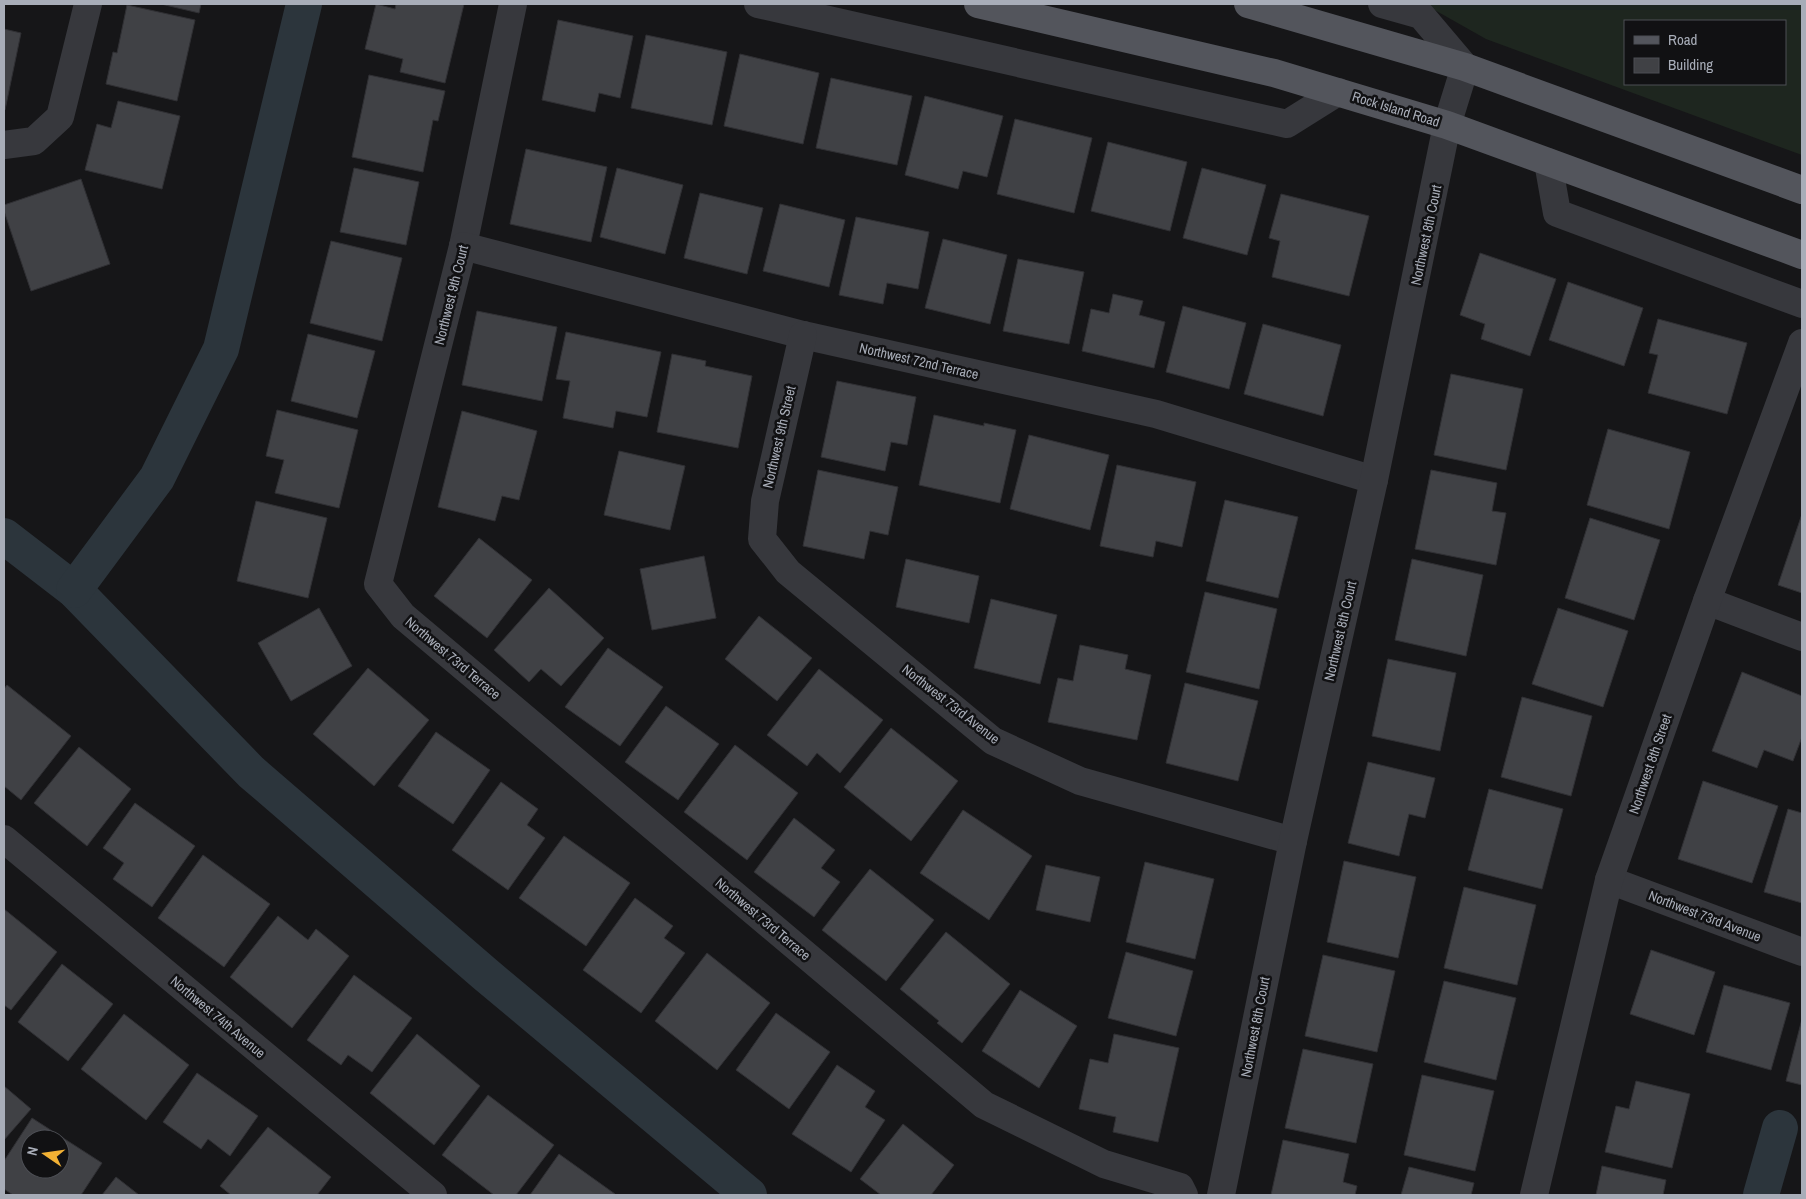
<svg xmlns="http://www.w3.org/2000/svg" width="1806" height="1199" viewBox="0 0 1806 1199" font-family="'Archivo Narrow',sans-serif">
<rect width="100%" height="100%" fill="#161618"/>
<!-- grass -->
<path fill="#1e261f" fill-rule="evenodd" d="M1424,4H1802V155L1486,39ZM1625,21H1785V84H1625Z"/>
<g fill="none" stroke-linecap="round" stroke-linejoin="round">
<!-- canal -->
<g stroke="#2c353c" stroke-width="36">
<path d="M4,536L74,590L251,772L485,974L749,1195"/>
<path d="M74,590L157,478L221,349L304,4"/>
<path d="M1761,1195L1780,1128"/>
</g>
</g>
<!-- building -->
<g fill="#404145" stroke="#303034" fill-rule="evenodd">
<path d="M161,4H201L199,13Z"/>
<path d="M376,4L395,9L396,4H464L445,83L400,72L403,59L365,49Z"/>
<path d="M127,5L195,20L177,101L106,84L113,52L117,53Z"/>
<path d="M558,20L633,36L620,98L599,93L595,112L542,100Z"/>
<path d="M4,29L21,33L5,110H4Z"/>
<path d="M646,35L727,52L712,125L631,108Z"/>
<path d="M740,54L819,73L803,144L724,126Z"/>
<path d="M369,75L445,91L438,121L433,120L423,172L352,157Z"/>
<path d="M831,78L912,96L897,165L816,148Z"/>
<path d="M925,96L1003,116L987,177L963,171L958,189L905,175Z"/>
<path d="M118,101L180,116L162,189L85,170L97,124L111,128Z"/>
<path d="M1015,119L1092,138L1074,213L997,194Z"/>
<path d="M1108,142L1187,162L1170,231L1091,211Z"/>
<path d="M526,149L607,167L591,242L510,224Z"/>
<path d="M354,168L419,182L406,245L340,232Z"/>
<path d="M617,168L683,185L665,254L600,237Z"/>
<path d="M1202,168L1266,185L1247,255L1183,238Z"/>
<path d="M81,179L110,264L31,291L4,211V205Z"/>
<path d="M700,193L763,208L747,274L684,258Z"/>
<path d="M1281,194L1369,216L1349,296L1272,277L1280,241L1269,238Z"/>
<path d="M780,204L845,220L829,287L763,271Z"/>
<path d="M856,217L929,232L918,289L887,283L883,304L839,295Z"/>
<path d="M943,239L1007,255L990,324L925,308Z"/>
<path d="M331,241L402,258L382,341L310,323Z"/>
<path d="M1480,253L1556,279L1530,356L1481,339L1485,324L1460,315Z"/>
<path d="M1018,259L1084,272L1069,344L1003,331Z"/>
<path d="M1568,282L1643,308L1624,366L1549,340Z"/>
<path d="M1113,294L1143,301L1139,315L1165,322L1154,368L1082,351L1091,309L1109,313Z"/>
<path d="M1183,306L1246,323L1229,389L1166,372Z"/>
<path d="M477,311L557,327L542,401L462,385Z"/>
<path d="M1658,319L1747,343L1727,414L1648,393L1658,355L1649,353Z"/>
<path d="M1263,324L1341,345L1323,416L1244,394Z"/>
<path d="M566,332L661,352L647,417L616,411L613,428L563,418L570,381L556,379Z"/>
<path d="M308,334L375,351L357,418L291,401Z"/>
<path d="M672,354L706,361L705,366L752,376L738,448L657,432Z"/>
<path d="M1451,374L1523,389L1506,470L1434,455Z"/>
<path d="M837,381L916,397L907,445L891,442L885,471L821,457Z"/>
<path d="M277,410L358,430L339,508L275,493L284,460L266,456Z"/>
<path d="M462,411L537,431L519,500L502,496L495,521L438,507Z"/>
<path d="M934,415L984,426V423L1016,430L1000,503L919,485Z"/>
<path d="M1608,429L1690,452L1669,529L1587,505Z"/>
<path d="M1029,435L1109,455L1090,530L1010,509Z"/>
<path d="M619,451L685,466L670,530L604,515Z"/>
<path d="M1117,465L1196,482L1182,547L1156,541L1153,557L1100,546Z"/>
<path d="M818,470L898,487L888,535L870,531L864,559L803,546Z"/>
<path d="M1431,470L1497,483L1492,511L1506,513L1496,565L1415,549Z"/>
<path d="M1225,500L1298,517L1278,598L1206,581Z"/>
<path d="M256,501L327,518L308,598L237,581Z"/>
<path d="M1802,514V593L1778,585Z"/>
<path d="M1590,518L1660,540L1634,620L1565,598Z"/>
<path d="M479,538L532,580L487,638L434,596Z"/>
<path d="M704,556L716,618L652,630L640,569Z"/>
<path d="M906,559L979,576L969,623L896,607Z"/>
<path d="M1412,559L1483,575L1466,656L1395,640Z"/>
<path d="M549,588L604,638L561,686L541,669L529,682L494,650Z"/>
<path d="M1205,592L1277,609L1259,689L1186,672Z"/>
<path d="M991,599L1057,615L1040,684L974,668Z"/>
<path d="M319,608L352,666L291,701L258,643Z"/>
<path d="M1558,608L1628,631L1603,707L1532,684Z"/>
<path d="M759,616L812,658L777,701L725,659Z"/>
<path d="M1080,645L1128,655L1125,669L1151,675L1137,740L1048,722L1058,678L1073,681Z"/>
<path d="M608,648L663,687L620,746L565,707Z"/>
<path d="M1388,659L1456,673L1440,751L1372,736Z"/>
<path d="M368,668L429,720L374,786L313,734Z"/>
<path d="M819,669L883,720L840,773L817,753L807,766L767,735Z"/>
<path d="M1742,672L1802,696V737L1793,761L1764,750L1757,768L1712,751Z"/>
<path d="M1185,683L1258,701L1238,781L1166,763Z"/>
<path d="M7,685L71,736L21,800L4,786V689Z"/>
<path d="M1522,697L1592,716L1571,796L1501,777Z"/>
<path d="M666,706L719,744L678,800L625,762Z"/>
<path d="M891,728L958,781L911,841L844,787Z"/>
<path d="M436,732L490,770L453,824L398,786Z"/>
<path d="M735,745L798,793L747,860L684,812Z"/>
<path d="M79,747L131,789L87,846L34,803Z"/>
<path d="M1368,762L1435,778L1425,818L1409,814L1399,856L1348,843Z"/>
<path d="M1703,781L1778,806L1752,883L1678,859Z"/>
<path d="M501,782L538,809L527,825L545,838L508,890L452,850Z"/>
<path d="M1489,789L1563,809L1542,889L1468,870Z"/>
<path d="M135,803L195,846L152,907L113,879L124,863L103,848Z"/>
<path d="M1788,809L1802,813V903L1764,892Z"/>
<path d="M963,810L1032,856L989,920L920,873Z"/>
<path d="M794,818L835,850L821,868L840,882L814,917L754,872Z"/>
<path d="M564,836L630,883L586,946L519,898Z"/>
<path d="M203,855L270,904L224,967L158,918Z"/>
<path d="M1344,861L1416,877L1398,958L1327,942Z"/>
<path d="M1145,862L1214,879L1195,959L1126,942Z"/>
<path d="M1046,865L1100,877L1090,922L1036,910Z"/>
<path d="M870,869L934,920L886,981L822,930Z"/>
<path d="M1464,887L1536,905L1517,985L1444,968Z"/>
<path d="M635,898L673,926L664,938L685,953L641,1013L583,970Z"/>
<path d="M4,909L57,952L11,1010L4,1005Z"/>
<path d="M278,916L308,940L316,929L349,956L292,1028L230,977Z"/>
<path d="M946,932L1010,984L962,1043L937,1023L939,1021L900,989Z"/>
<path d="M1651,950L1715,972L1694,1035L1630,1014Z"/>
<path d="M1126,952L1193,971L1176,1036L1108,1018Z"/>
<path d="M707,953L770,1003L717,1070L655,1021Z"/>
<path d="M1323,955L1395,971L1377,1052L1305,1036Z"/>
<path d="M62,964L113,1004L68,1061L18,1022Z"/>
<path d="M354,975L412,1018L372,1072L348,1055L341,1065L307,1040Z"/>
<path d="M1444,981L1516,998L1496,1080L1424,1062Z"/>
<path d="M1724,985L1790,1003L1771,1070L1706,1052Z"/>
<path d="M1020,990L1077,1026L1039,1088L982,1051Z"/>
<path d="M776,1013L830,1052L789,1109L736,1070Z"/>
<path d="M124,1014L189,1065L146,1120L81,1069Z"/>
<path d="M1802,1019V1085L1786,1081Z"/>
<path d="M417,1034L480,1086L434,1145L370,1093Z"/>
<path d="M1114,1034L1179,1048L1158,1142L1113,1132L1116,1117L1079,1109L1090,1059L1108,1063Z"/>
<path d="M1303,1049L1373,1064L1356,1143L1285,1128Z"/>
<path d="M837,1065L875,1091L865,1107L885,1120L851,1172L792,1134Z"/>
<path d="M197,1073L258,1116L230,1156L208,1139L201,1149L163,1122Z"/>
<path d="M1422,1075L1494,1091L1475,1171L1404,1155Z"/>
<path d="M1636,1081L1690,1094L1672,1168L1605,1152L1616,1106L1629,1109Z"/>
<path d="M4,1086L31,1109L4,1140Z"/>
<path d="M488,1095L554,1145L516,1195H494L442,1155Z"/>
<path d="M32,1118L102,1163L81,1195H13L4,1189V1161ZM30,1139H60V1169H30Z"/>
<path d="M903,1124L954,1165L931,1195H881L860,1179Z"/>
<path d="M268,1127L331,1177L317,1195H231L220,1186Z"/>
<path d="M1283,1140L1349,1154L1343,1182L1357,1186L1355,1195H1271Z"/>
<path d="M559,1154L615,1194L614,1195H530Z"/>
<path d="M1602,1166L1666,1180L1663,1195H1596Z"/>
<path d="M1409,1167L1474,1183L1471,1195H1401Z"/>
<path d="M116,1177L139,1195H102Z"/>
</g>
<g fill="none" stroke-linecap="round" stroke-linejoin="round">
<!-- minor -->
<g stroke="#37383d" stroke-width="28">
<path d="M513,4L463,246L378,584L403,616L984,1105L1104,1164L1180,1187L1184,1195"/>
<path d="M758,4L1287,124L1338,92"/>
<path d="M4,145L34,141L60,117L88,4"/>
<path d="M1548,162L1557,213L1802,304"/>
<path d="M463,246L803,335L1156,414L1374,480"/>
<path d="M803,335L765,501L762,539L788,572L993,741L1080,781L1293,841"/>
<path d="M1707,601L1802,637"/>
<path d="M4,839L433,1195"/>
<path d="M1609,880L1802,952"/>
<path d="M1221,1195L1293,841L1374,480L1447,125L1465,67L1421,15L1382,4"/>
<path d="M1534,1195L1609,880L1707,601L1802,343"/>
</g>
<!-- major -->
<g stroke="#53555c" stroke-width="28">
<path d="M978,4L1274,73L1447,125L1802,255"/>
<path d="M1248,4L1465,67L1802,190"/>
</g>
</g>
<g text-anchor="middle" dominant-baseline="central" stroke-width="5" stroke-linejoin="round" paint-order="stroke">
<!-- street labels -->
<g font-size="14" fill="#a8adb8" stroke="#111113">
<text transform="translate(1396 109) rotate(17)">Rock Island Road</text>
<text transform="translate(1426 235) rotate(-78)">Northwest 8th Court</text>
<text transform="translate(451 295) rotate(-76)">Northwest 9th Court</text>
<text transform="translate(919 361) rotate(13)">Northwest 72nd Terrace</text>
<text transform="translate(779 437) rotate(-77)">Northwest 9th Street</text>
<text transform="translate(1340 631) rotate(-77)">Northwest 8th Court</text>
<text transform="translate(453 658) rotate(40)">Northwest 73rd Terrace</text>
<text transform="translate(951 704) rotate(38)">Northwest 73rd Avenue</text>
<text transform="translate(1650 764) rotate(-71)">Northwest 8th Street</text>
<text transform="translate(1705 916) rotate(21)">Northwest 73rd Avenue</text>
<text transform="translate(763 919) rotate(40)">Northwest 73rd Terrace</text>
<text transform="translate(218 1017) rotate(40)">Northwest 74th Avenue</text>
<text transform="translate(1255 1027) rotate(-79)">Northwest 8th Court</text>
</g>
</g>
<!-- border -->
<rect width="1806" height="1199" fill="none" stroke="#a8adb8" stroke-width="10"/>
<!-- legend -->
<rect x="1624" y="20" width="162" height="65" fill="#111113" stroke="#4d4f55"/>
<rect x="1634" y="36" width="25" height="8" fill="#53555c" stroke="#4d4f55"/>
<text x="1668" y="45" font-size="15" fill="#a8adb8">Road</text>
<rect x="1634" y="58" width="25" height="15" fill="#404145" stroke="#4d4f55"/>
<text x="1668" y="70" font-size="15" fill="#a8adb8">Building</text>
<!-- north arrow -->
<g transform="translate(45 1154) rotate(283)"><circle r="24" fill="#111113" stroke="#4d4f55"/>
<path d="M0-4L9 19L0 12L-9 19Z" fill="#f2b134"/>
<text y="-8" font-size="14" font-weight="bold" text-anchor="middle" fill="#a8adb8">N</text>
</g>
</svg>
